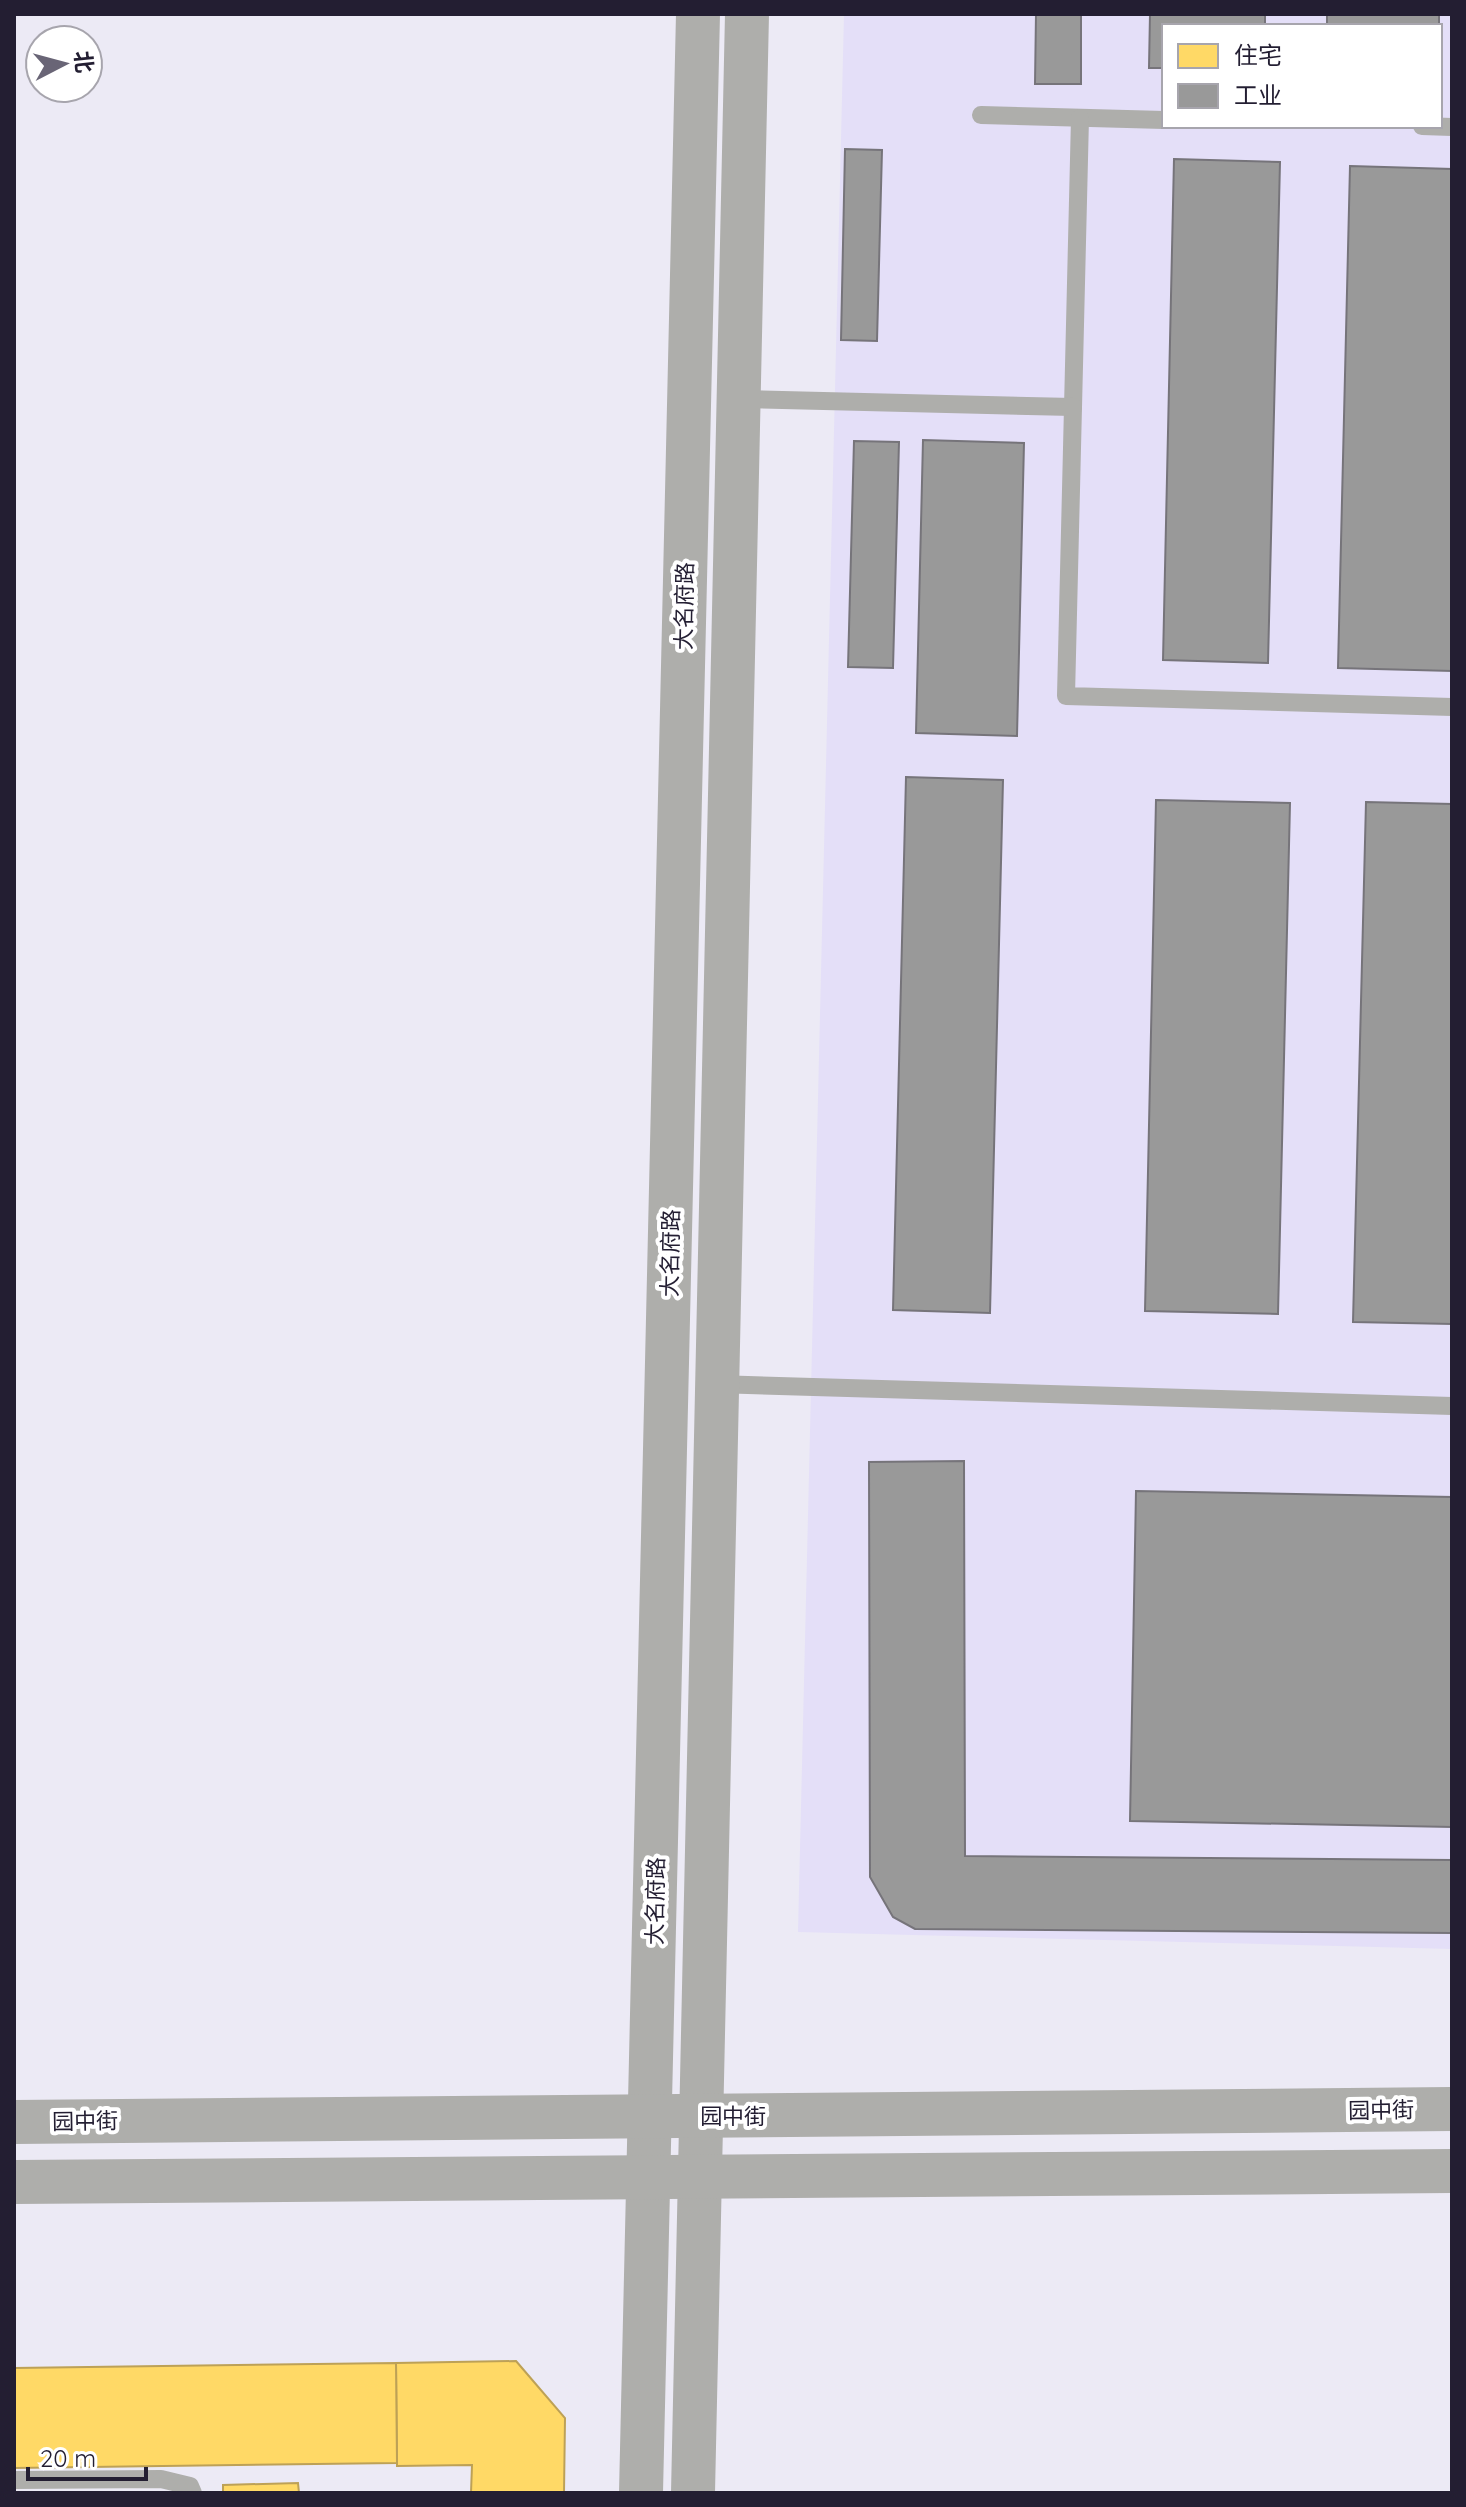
<svg xmlns="http://www.w3.org/2000/svg" width="1466" height="2507" viewBox="0 0 1466 2507" font-family="Quicksand,'Noto Sans SC',sans-serif">
<rect width="100%" height="100%" fill="#eceaf5"/>
<!-- built -->
<path fill="#e4dff8" fill-rule="evenodd" d="M844,14H1452V1949L798,1932ZM1164,26H1440V126H1164Z"/>
<!-- homes -->
<g fill="#ffd966" stroke="#bda156" stroke-width="2">
<path d="M516,2361L565,2418L564,2493H471L472,2465L397,2466L396,2363Z"/>
<path d="M396,2363L397,2463L14,2468V2368Z"/>
<path d="M298,2483L299,2493H223V2485Z"/>
</g>
<!-- industry -->
<g fill="#999" stroke="#76747a" stroke-width="2">
<path d="M1036,14H1081V84H1035Z"/>
<path d="M1150,14H1265V26H1164V68H1149Z"/>
<rect x="1327" y="14" width="112" height="12"/>
<path d="M845,149L882,150L877,341L841,340Z"/>
<path d="M1174,159L1280,162L1268,663L1163,660Z"/>
<path d="M1350,166L1452,169V671L1338,668Z"/>
<path d="M923,440L1024,443L1017,736L916,733Z"/>
<path d="M854,441L899,442L893,668L848,667Z"/>
<path d="M906,777L1003,780L990,1313L893,1310Z"/>
<path d="M1156,800L1290,803L1278,1314L1145,1311Z"/>
<path d="M1366,802L1452,804V1324L1353,1322Z"/>
<path d="M964,1461L965,1856L1452,1860V1933L915,1929L893,1917L870,1877L869,1462Z"/>
<path d="M1136,1491L1452,1497V1827L1130,1821Z"/>
</g>
<g fill="none" stroke-linecap="round" stroke-linejoin="round">
<!-- service -->
<g stroke="#aeaeab" stroke-width="18">
<path d="M981,115L1164,120"/>
<path d="M1080,118L1066,696L1452,707"/>
<path d="M1422,126L1452,127"/>
<path d="M738,399L1073,407"/>
<path d="M715,1384L1452,1406"/>
<path d="M14,2480L161,2479L190,2486L193,2493"/>
</g>
<!-- tertiary -->
<g stroke="#aeaeab" stroke-width="44">
<path d="M641,2493L698,14"/>
<path d="M693,2493L747,14"/>
</g>
<!-- secondary -->
<g stroke="#aeaeab" stroke-width="44">
<path d="M14,2122L1452,2109"/>
<path d="M14,2182L1452,2171"/>
</g>
</g>
<g text-anchor="middle" dominant-baseline="central" stroke-width="8" stroke-linejoin="round" paint-order="stroke">
<!-- street labels -->
<g font-size="22" fill="#231e32" stroke="#fff">
<text transform="translate(684 606) rotate(-89)">大名府路</text>
<text transform="translate(670 1253) rotate(-89)">大名府路</text>
<text transform="translate(655 1901) rotate(-89)">大名府路</text>
<text transform="translate(1381 2110) rotate(-1)">园中街</text>
<text x="733" y="2116">园中街</text>
<text transform="translate(85 2121) rotate(-1)">园中街</text>
</g>
</g>
<!-- border -->
<rect width="1466" height="2507" fill="none" stroke="#231e32" stroke-width="32"/>
<!-- legend -->
<rect x="1162" y="24" width="280" height="104" fill="#ffffff" stroke="#a7a5ad" stroke-width="2"/>
<rect x="1178" y="44" width="40" height="24" fill="#ffd966" stroke="#a7a5ad" stroke-width="2"/>
<text x="1234" y="64" font-size="24" fill="#231e32">住宅</text>
<rect x="1178" y="84" width="40" height="24" fill="#999999" stroke="#a7a5ad" stroke-width="2"/>
<text x="1234" y="104" font-size="24" fill="#231e32">工业</text>
<!-- north arrow -->
<g transform="translate(64 64) rotate(84)"><circle r="38" fill="#ffffff" stroke="#a7a5ad" stroke-width="2"/>
<path d="M0-6L14 30L0 20L-14 30Z" fill="#696576"/>
<text y="-12" font-size="22" font-weight="bold" text-anchor="middle" fill="#231e32">北</text>
</g>
<!-- scale -->
<path d="M28 2467v12h118v-12" fill="none" stroke="#231e32" stroke-width="4"/>
<text x="40" y="2467" font-size="24" fill="#231e32" stroke="#ffffff" stroke-width="6" paint-order="stroke">20 m</text>
</svg>
